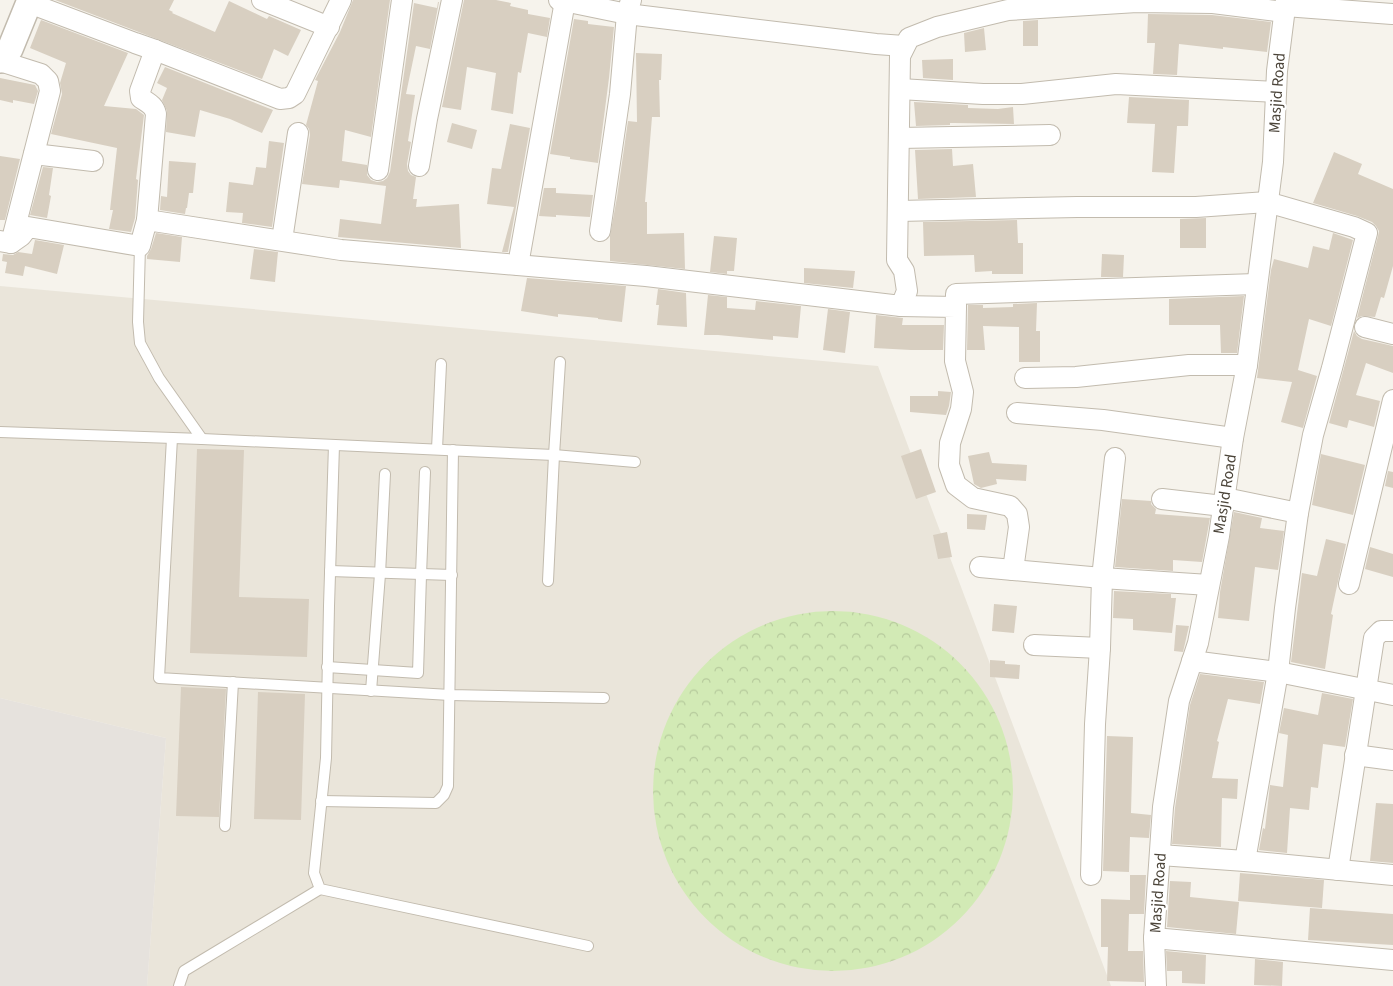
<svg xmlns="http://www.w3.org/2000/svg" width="1393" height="986" viewBox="0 0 1393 986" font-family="'Source Sans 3',sans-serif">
<defs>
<pattern id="park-crowns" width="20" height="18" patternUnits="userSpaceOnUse" patternTransform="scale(1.25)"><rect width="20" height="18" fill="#d2eab5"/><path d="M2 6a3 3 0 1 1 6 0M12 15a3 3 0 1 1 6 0" fill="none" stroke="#b6ca9c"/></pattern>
</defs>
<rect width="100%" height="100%" fill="#f6f3ec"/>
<!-- residential -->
<path fill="#eae5da" d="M0,286L878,366L1111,986H147L166,738L0,698Z"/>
<!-- industrial -->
<path fill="#e6e2dd" d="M0,698L166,738L147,986H0Z"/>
<!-- park -->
<circle fill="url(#park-crowns)" cx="833" cy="791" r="180"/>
<!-- building -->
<g fill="#d8cfc1">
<path d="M55,0H174L169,10L173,12L172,13L215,32L229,1L267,19L269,16L301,30L288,56L274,49L262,79Z"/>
<path d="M353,0H390L371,137L345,130L342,161L367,165V175L371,180L377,182L383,181L387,178L390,172L414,3L437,8L438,2H439L430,49L416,46L406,94L415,95L408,141L411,142L407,164L408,171L411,175L416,177L413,199H417L416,207L459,204L461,248L338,237L340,219L381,224L386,186L340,180L339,188L302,184L310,135L309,129L306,125L318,81L315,80L340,32Z"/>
<path d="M464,0H496L511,3L510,6L528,10V14L550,18L547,37L528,33L521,73L518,72L513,114L491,110L496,73L467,67L461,110L442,107Z"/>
<path d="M1148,14L1212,15L1271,22L1267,52L1223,47V49L1179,44L1177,75L1153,74L1155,43H1147Z"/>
<path d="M574,19L588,21V24L614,27L609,78L598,163L570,159V157L550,154Z"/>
<path d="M41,20L128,53L104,106L136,109L144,115L136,179L138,180L135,218L131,232L109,229L113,210H110L117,148L51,134L62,94L60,83L66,63L30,48Z"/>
<path d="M1038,20V46H1023V21Z"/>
<path d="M984,28L986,50L965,52L964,33Z"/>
<path d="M636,53L662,54L661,80H659L660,117H652L645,202H647V234L684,233L685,269L610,261V236L617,197L628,121L637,122Z"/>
<path d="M953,59V80L923,78L922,60Z"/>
<path d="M165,67L273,110L262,133L230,119L200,110L195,137L166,132L167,111L162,100L167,88L157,83Z"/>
<path d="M0,78L35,85L38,91L34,104L13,100V103L0,100Z"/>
<path d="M1129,97L1189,100L1188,126H1177L1174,173L1152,172L1155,124L1127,123Z"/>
<path d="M914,102L968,105V108L998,109L1013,107L1014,124L954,123H950V125L916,126Z"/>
<path d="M452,123L477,130L472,149L447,142Z"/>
<path d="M510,124L530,128L508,252H502L514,207L487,204L492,168L501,169Z"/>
<path d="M269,141L284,143L272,227L242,223L243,213L226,212L229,182L253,185L256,167L266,168Z"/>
<path d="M952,149L953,166L973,164L976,197L918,199L915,150Z"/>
<path d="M1334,152L1362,164L1358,174L1393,189V266L1384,298L1381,297L1375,317L1362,316L1357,318L1378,236L1379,231L1376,226L1372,222L1357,216L1313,203Z"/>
<path d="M0,156L20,159L5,220H0Z"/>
<path d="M169,161L196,163L193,193H189L187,208H186L185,214L160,210L161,196L167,197Z"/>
<path d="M43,167L53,168L49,195L51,196L47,218L30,215Z"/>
<path d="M544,188H556V193L593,195L590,217L556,215V217L539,216Z"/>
<path d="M1206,218V248H1180V219Z"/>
<path d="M1017,220L1018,243H1023V274H992V271L975,272L974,255L924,256L923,222Z"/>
<path d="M156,233L182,237L180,262L147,259V256L151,249Z"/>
<path d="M1333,233L1353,240L1331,326L1309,319L1298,370L1317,376L1303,428L1281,422L1292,382L1257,378L1271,270L1274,259L1308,268L1313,246L1329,250Z"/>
<path d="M714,236L737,238L734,271H727V274L710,272Z"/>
<path d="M35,240L64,245L57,274L25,266L23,276L5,273L7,262L2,261L3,254L13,255L18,252L32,254Z"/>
<path d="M254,249L278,252L275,282L250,279Z"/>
<path d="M1102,254L1124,255L1123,277H1101Z"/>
<path d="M804,268L855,271L853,288L804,283Z"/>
<path d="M527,278L626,286L622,322L598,319V318L558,314V317L521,311Z"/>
<path d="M658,289L686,293L687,327L657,325L659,305H656Z"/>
<path d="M708,295L727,297V308L755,310L756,301L801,306L798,338L773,336V340L718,335H704Z"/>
<path d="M1244,296L1237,353H1221L1220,325H1169V299Z"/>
<path d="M1037,303L1036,331H1040V362H1019V327L983,326L985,350H967L968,305H983V308L1013,307V304Z"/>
<path d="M828,309L850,312L845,353L823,350Z"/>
<path d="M876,315L903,318L902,325H944L943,350H911L874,348Z"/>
<path d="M1354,331L1357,336L1362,339L1393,346V373L1366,363L1356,395L1380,401L1374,427L1349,420L1347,428L1329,423Z"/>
<path d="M938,391L951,392L949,406L946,415L910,412V396H938Z"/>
<path d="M197,449L244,450L239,597L309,599L307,657L190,653Z"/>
<path d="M921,449L936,492L916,499L901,456Z"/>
<path d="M989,452L992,463L1027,465L1026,481L996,479L997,484L981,488L974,484L968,456Z"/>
<path d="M1321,454L1365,465L1353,515L1312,505Z"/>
<path d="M1388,471L1393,472V488L1385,486Z"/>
<path d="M1122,499L1151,501V504L1156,509L1155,514L1210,518L1202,562L1173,560V571L1115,567Z"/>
<path d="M1234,512L1262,518L1260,528L1284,531L1278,570L1255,567L1249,621L1218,618L1220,592Z"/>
<path d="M967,514L987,515L985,530L967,529Z"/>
<path d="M947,532L952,557L938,559L933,535Z"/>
<path d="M1326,539L1346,544L1331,614L1333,615L1325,669L1291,662L1302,573L1317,576Z"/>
<path d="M1370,547L1393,554V577L1365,569Z"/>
<path d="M1114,591L1171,594V598H1176L1172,633L1133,630V619L1113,618Z"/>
<path d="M994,604L1017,606L1014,633L992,631Z"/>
<path d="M1176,625L1189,626L1183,652L1174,651Z"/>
<path d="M990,660L1005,661V664L1020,665L1019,679L990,677Z"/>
<path d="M1200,674L1264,682L1260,704L1228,699L1217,741L1219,742L1212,778L1238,779L1237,799L1222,798L1221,847L1172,844L1175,808L1190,705Z"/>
<path d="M181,687L226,689L219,817L176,816Z"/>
<path d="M258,692L305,694L301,820L254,819Z"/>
<path d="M1322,693L1353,699L1345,747L1323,744L1318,788L1311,787L1309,810L1290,808L1287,853L1259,850L1263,828L1265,829L1270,785L1283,787L1288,735L1279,733L1284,708L1318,715Z"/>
<path d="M1107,736L1133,737L1131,813L1151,815L1149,838L1130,837L1129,872L1103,871Z"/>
<path d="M1376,803L1393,804V863L1370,861Z"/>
<path d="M1240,873L1324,880L1322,908L1238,901Z"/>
<path d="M1130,875H1146L1144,914H1129L1128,951H1143L1144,982L1107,981L1108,947H1101V899L1130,900Z"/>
<path d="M1170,881L1191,882L1190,897L1239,902L1236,934L1167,927Z"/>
<path d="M1310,908L1393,914V945L1308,940Z"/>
<path d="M1166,951L1206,955L1205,984L1182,983V971H1167Z"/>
<path d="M1255,959L1283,962L1282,986L1254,985Z"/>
</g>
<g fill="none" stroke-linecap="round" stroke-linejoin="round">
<defs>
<g id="service">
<path d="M140,246L138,322L140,343L159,378L202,439"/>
<path d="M0,432L202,439L554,455L635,462"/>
<path d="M172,438L159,678L450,695L604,698"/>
<path d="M334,445L329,606L326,758L314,873L320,889L588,946"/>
<path d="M437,449L441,364"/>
<path d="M330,571L452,575"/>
<path d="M548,581L554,455L560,362"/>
<path d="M327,667L418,673L421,575L425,472"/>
<path d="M371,691L380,574L385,474"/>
<path d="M321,801L436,803L444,795L448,786L453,450"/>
<path d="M225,826L233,682"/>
<path d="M179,986L184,971L320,889"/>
</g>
<g id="minor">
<path d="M262,0L329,27"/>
<path d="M559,0L627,14L876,44L904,46"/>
<path d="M29,3L135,43L155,50L280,99L289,98L295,94L341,0"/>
<path d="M1285,6L1392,14"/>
<path d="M0,61L41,74L48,81L50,91L11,243"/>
<path d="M900,89L983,94H1022L1116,84L1276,92"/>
<path d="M900,138L1050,135"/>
<path d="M34,154L93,161"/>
<path d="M419,166L427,119L452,0"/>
<path d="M378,170L402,0"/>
<path d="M899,211L1077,207H1196L1267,202L1354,227L1367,233L1332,368L1313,435L1298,513L1285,608L1278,672L1245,861"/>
<path d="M147,220L156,114C154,105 148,103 141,98L140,91L155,50"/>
<path d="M600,231L620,94L627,14L631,0"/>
<path d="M282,240L298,133"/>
<path d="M0,241L11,243L21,236L28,227L140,246L147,220L341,250L646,276L901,306L907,291L904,271L897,260L900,56L909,38L937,27L1008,10L1137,2L1213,3L1284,12"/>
<path d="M518,265L565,1"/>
<path d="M901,306L956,307L955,361L963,392L961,409L950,443L949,465L956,485L973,498L1010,506L1017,514L1019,527L1013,570L1102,578L1209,585"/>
<path d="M956,307V294L1256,284"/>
<path d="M1365,327L1393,334"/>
<path d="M1025,378L1076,377L1189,365H1247"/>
<path d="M1017,413L1103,420L1233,438"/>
<path d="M1225,498L1298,513"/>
<path d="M1162,499L1223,506"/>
<path d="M980,567L1013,570"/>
<path d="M1349,584L1393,400"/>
<path d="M1034,645L1100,648"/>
<path d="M1192,661L1278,672L1393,695"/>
<path d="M1355,755L1393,760"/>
<path d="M1160,855L1245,861L1393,875"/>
<path d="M1338,870L1374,638L1381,631H1393"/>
<path d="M1091,875L1095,724L1100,648L1102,578L1115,458"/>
<path d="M1154,938L1393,960"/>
<path d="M1156,986L1154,938L1163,807L1179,701L1198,643L1219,536L1233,438L1247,365L1273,162L1277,71L1286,0"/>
</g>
<path id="tertiary" d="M0,60L10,49L30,0"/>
</defs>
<!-- service casing -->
<use href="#service" stroke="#c2bbae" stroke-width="12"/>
<!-- minor casing -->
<use href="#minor" stroke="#c2bbae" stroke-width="22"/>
<!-- tertiary casing -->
<use href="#tertiary" stroke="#c2bbae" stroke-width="28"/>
<!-- service -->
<use href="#service" stroke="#fff" stroke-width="10"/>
<!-- minor -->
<use href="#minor" stroke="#fff" stroke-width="20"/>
<!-- tertiary -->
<use href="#tertiary" stroke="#fff" stroke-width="25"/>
</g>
<g text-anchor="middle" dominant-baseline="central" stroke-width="4.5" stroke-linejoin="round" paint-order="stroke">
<!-- street labels -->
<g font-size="16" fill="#4b4439" stroke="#fff">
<text transform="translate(1277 93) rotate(-86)">Masjid Road</text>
<text transform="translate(1225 494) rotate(-81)">Masjid Road</text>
<text transform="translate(1158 893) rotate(-86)">Masjid Road</text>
</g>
</g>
</svg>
